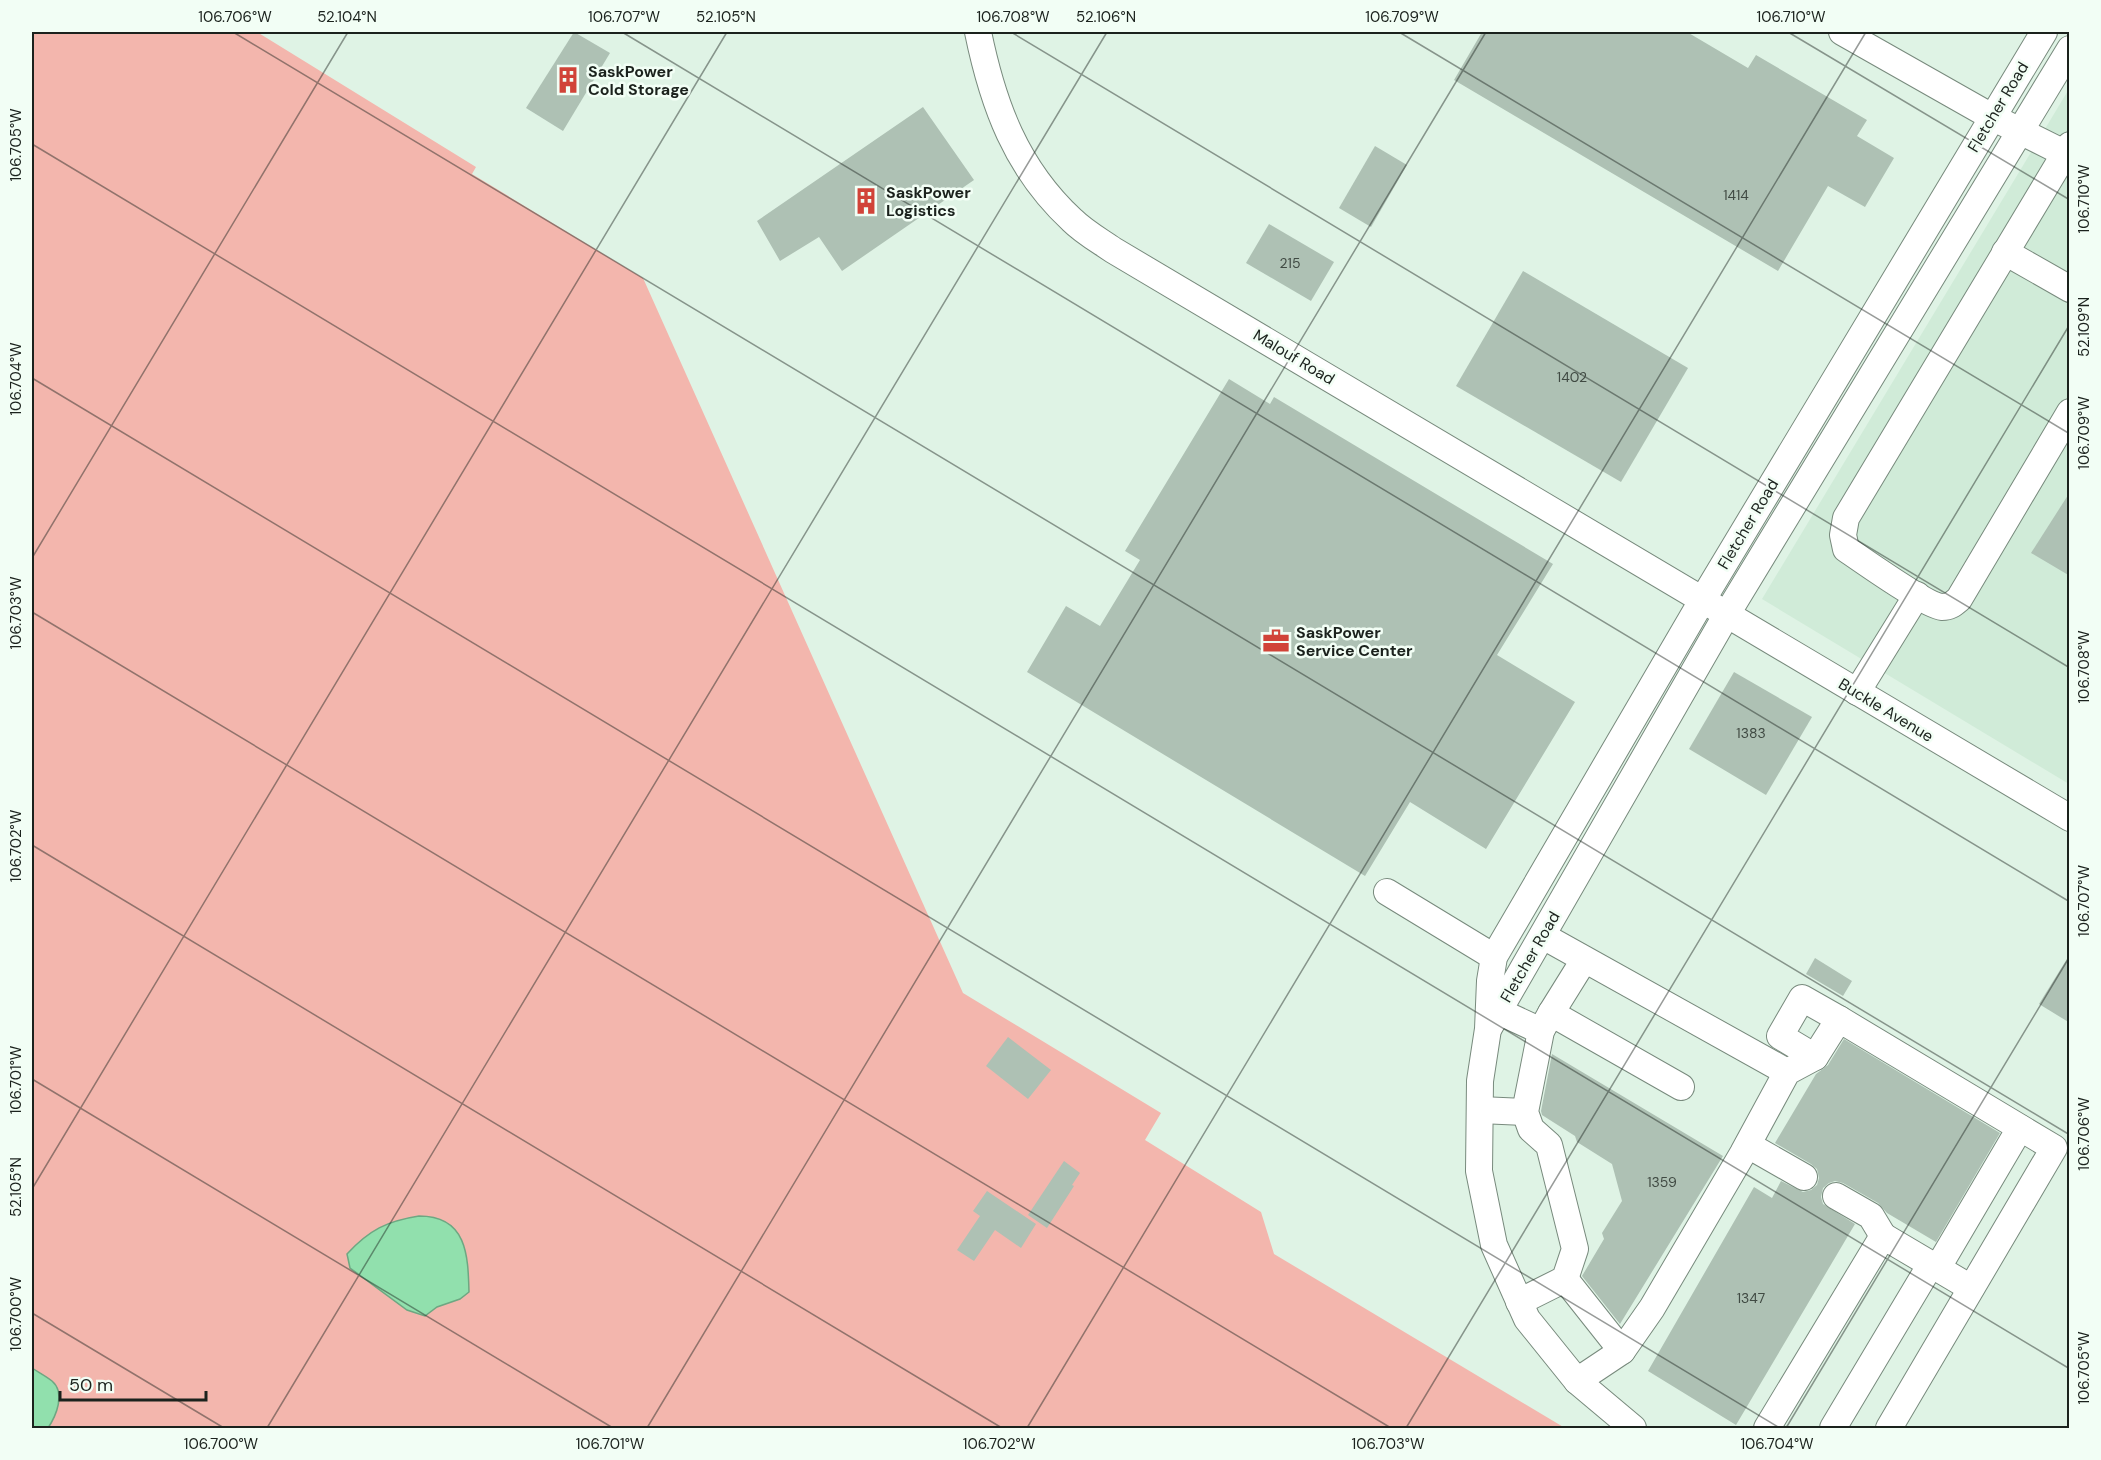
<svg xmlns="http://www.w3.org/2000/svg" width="2101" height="1460" viewBox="0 0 2101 1460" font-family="'DM Sans',sans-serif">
<rect width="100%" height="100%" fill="#dff3e5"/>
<!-- built -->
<path fill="#d0ebd8" d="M2069,89V784L1762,599Z"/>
<!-- green -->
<path fill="#f3b6ad" d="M32,32H257L476,167L472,174L643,278L963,993L1161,1113L1145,1140L1261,1212L1274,1254L1565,1428H32Z"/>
<!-- water -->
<g fill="#91e0ad" stroke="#6ea782" stroke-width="1.5">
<path d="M419,1216C467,1216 468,1255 469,1292L460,1299L437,1307L425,1316L407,1310L350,1268L347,1254C369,1230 387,1221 419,1216Z"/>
<path d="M32,1368C38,1372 46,1376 52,1381C66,1393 56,1416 48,1428H32Z"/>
</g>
<!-- building -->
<g fill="#aec1b4">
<path d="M574,32L610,53L563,131L526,108Z"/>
<path d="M1482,32H1687L1748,68L1756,55L1867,120L1857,136L1894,158L1865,207L1828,186L1778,271L1454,80Z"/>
<path d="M923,107L974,180L842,271L819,237L780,261L757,221Z"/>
<path d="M1375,146L1407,165L1371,227L1339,208Z"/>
<path d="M1269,224L1334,262L1311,301L1246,263Z"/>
<path d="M1523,271L1688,368L1621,482L1456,386Z"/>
<path d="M1229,379L1270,404L1274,397L1553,564L1497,655L1575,702L1486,849L1410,802L1365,876L1027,672L1066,606L1100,626L1140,560L1125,551Z"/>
<path d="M2070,492V576L2031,553Z"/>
<path d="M1734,672L1812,717L1766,795L1689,749Z"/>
<path d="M2070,954V1023L2039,1004Z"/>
<path d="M1815,958L1852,981L1843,996L1806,974Z"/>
<path d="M1008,1037L1051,1070L1028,1099L986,1066Z"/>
<path d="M1844,1039L2000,1133L1936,1242L1887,1213L1878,1203L1843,1183L1835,1181L1829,1183L1823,1188L1821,1197L1823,1204L1855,1224L1736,1425L1648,1371L1754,1187L1772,1198L1781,1181L1803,1192L1811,1190L1817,1185L1819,1178L1817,1169L1811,1164L1775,1143L1816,1074L1828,1065Z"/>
<path d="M1552,1054L1723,1156L1620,1324L1582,1276L1604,1239L1602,1233L1622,1201L1612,1164L1577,1142L1575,1136L1542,1115L1541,1111Z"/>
<path d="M1064,1161L1080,1173L1072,1185L1074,1186L1047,1228L1028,1215Z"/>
<path d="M987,1191L1036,1224L1021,1248L995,1230L974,1261L957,1250L980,1216L973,1211Z"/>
</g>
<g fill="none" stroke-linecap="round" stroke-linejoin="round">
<defs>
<g id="minor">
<path d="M978,32C993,105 1016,168 1072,220C1084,232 1100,241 1113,250L2070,818"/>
<path d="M1842,32L1992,117L2064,153"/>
<path d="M2070,145L1846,518L1843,535L1846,549C1862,560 1927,606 1942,607C1950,607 1953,604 1959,599L2070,412"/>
<path d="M2005,252L2070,289"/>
<path d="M1857,692L1917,595"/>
<path d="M1387,892L1494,957"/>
<path d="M1543,936L1787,1072"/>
<path d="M1498,1011L1541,1031"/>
<path d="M1551,1013L1584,960"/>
<path d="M1490,1026L1727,614L2070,49"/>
<path d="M1815,1057L1780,1036L1802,998L1839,1019"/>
<path d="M1480,1110L1525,1112"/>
<path d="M1748,1145L1804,1177"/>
<path d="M1836,1196L1871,1216L1883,1236"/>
<path d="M1937,1269L2020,1128"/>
<path d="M1565,1279L1622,1351"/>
<path d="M1519,1302L1565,1279L1575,1249L1549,1145L1531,1129L1525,1112L1541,1031L1551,1013L1681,1087"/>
<path d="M1577,1381L1622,1351L1652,1308L1743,1153L1787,1072L1815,1057L1839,1019L2054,1148L1889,1428"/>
<path d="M1633,1428L1577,1381L1527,1319L1494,1245L1479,1171L1480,1081L1488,1029L1490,981L1494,957L1703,599L2044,32"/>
<path d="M1767,1428L1883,1236L1971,1288"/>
<path d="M1833,1428L1931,1264"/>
</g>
</defs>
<!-- minor casing -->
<use href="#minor" stroke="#788a7d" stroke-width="28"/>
<!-- minor -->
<use href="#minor" stroke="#fff" stroke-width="26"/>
</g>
<!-- ticks -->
<path fill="none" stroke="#1b221d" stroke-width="1.5" stroke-opacity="0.45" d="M233,32L2070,1135M622,32L2070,902M1011,32L2070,668M1399,32L2070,434M1788,32L2070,200M32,144L2070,1369M32,378L1780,1428M32,558L348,32M32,612L1391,1428M32,845L1002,1428M32,1079L613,1428M32,1189L727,32M32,1313L224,1428M267,1428L1107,32M647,1428L1486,32M1027,1428L1866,32M1406,1428L2070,324M1786,1428L2070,956"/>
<!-- icons -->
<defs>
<symbol id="building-bare" viewBox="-9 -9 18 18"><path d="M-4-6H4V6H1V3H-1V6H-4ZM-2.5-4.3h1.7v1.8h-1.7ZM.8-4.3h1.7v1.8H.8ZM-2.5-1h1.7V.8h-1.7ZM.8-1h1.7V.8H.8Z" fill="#d14338" stroke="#f2fef5" stroke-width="2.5" paint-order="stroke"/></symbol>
<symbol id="office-bare" viewBox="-9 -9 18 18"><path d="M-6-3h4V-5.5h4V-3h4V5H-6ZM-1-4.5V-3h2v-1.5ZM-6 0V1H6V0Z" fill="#d14338" stroke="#f2fef5" stroke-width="2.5" paint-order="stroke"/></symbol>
</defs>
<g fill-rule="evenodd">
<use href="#building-bare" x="549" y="61" width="38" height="38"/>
<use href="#building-bare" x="847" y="182" width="38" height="38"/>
<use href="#office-bare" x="1257" y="622" width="38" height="38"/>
</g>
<g text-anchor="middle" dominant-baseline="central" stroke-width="5" stroke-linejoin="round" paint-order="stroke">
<!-- number labels -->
<g font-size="14" fill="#404a43">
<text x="1736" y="195">1414</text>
<text x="1290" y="263">215</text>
<text x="1572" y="377">1402</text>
<text x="1751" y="733">1383</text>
<text x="1662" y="1182">1359</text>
<text x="1751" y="1298">1347</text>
</g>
<!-- poi labels -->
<g font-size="16" font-weight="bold" fill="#1b221d" stroke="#f2fef5" text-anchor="start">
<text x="588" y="71">SaskPower<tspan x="588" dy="18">Cold Storage</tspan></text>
<text x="886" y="192">SaskPower<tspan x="886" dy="18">Logistics</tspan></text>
<text x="1296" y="632">SaskPower<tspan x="1296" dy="18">Service Center</tspan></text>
</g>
<!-- street labels -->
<g font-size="16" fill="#1b221d" stroke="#f2fef5">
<text transform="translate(1998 107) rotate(-59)">Fletcher Road</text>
<text transform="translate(1294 357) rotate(31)">Malouf Road</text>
<text transform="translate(1748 524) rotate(-59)">Fletcher Road</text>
<text transform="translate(1886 710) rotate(31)">Buckle Avenue</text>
<text transform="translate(1530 957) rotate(-60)">Fletcher Road</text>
</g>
</g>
<!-- border -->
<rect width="2101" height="1460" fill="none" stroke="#f2fef5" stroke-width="66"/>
<!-- scale -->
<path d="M60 1391v9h146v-9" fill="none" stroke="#1b221d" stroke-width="3"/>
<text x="69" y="1391" font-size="18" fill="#1b221d" stroke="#f2fef5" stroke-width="4.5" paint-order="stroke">50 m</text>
<rect x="33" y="33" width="2035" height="1394" fill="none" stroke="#1b221d" stroke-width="2"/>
<g font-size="15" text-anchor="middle" fill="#1b221d">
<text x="235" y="22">106.706°W</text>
<text x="347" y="22">52.104°N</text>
<text x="624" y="22">106.707°W</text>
<text x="726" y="22">52.105°N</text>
<text x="1013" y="22">106.708°W</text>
<text x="1106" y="22">52.106°N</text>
<text x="1402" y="22">106.709°W</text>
<text x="1791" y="22">106.710°W</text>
<text transform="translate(16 145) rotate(-90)" y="5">106.705°W</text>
<text transform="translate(2084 199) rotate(-90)" y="5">106.710°W</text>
<text transform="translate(2084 327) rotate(-90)" y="5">52.109°N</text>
<text transform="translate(16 379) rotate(-90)" y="5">106.704°W</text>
<text transform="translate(2084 433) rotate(-90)" y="5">106.709°W</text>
<text transform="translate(16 613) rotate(-90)" y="5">106.703°W</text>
<text transform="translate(2084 667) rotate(-90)" y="5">106.708°W</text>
<text transform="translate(16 846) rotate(-90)" y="5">106.702°W</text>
<text transform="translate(2084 901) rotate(-90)" y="5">106.707°W</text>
<text transform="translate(16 1080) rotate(-90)" y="5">106.701°W</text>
<text transform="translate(2084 1134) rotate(-90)" y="5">106.706°W</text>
<text transform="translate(16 1187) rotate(-90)" y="5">52.105°N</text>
<text transform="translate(16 1314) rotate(-90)" y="5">106.700°W</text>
<text transform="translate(2084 1368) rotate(-90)" y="5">106.705°W</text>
<text x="221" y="1449">106.700°W</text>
<text x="610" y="1449">106.701°W</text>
<text x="999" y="1449">106.702°W</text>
<text x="1388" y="1449">106.703°W</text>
<text x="1777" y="1449">106.704°W</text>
</g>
</svg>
